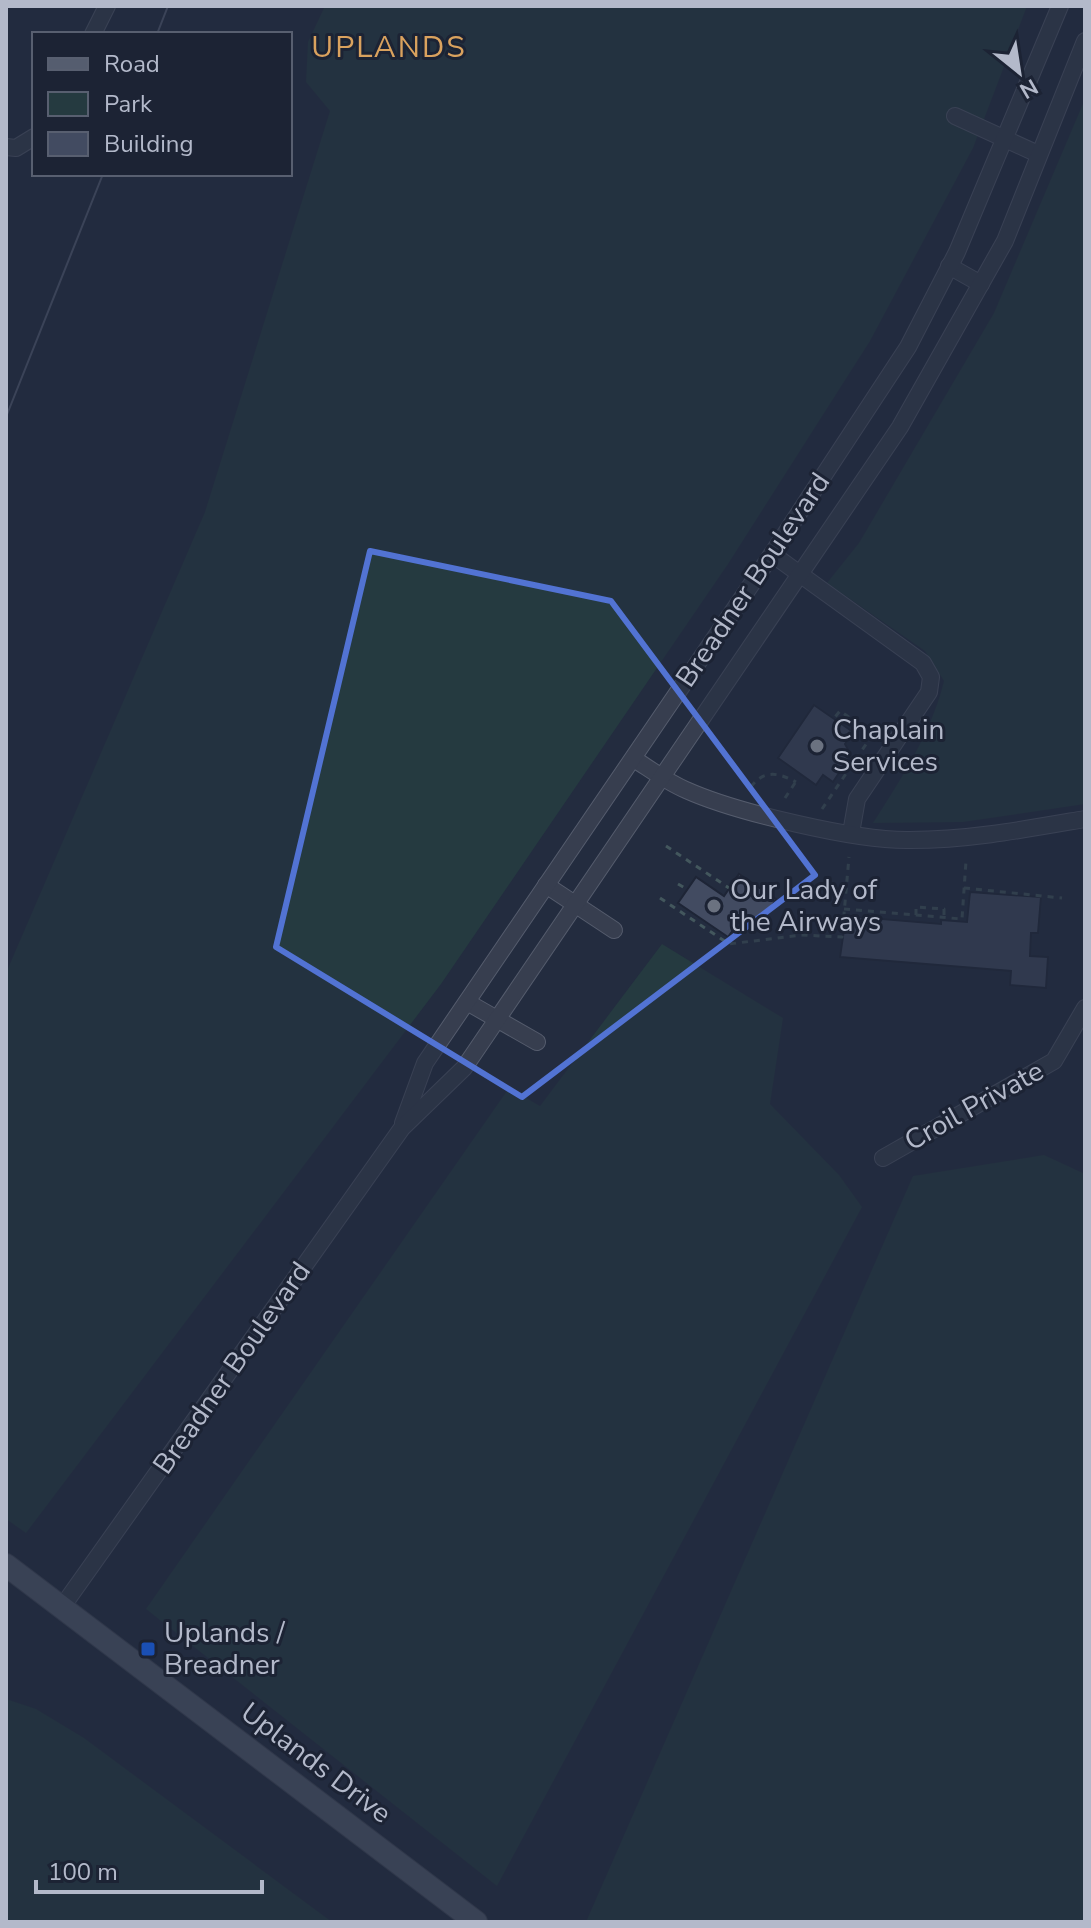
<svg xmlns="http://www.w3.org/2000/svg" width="1091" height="1928" viewBox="0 0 1091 1928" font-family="'Nunito Sans',sans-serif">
<rect width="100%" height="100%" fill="#232c3f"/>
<!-- green -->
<g fill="#253a40">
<path d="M325,6H1027L973,148L870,341L728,564L441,984L26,1533L6,1519V973L205,512L330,111L306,82L308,42Z"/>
<path d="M1085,99V804L963,822L873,823C902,777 931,734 944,681L925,651L827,583L859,543L994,313Z"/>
<path d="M662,944L783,1018L770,1104L839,1175L862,1207L497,1886L146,1609L509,1088L540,1106Z"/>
<path d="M1044,1155L1085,1174V1922H586L913,1176Z"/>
<path d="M6,1699L36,1709L84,1738L332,1922H6Z"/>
</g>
<!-- building -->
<g fill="#424b61" stroke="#1e2536" stroke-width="2">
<path d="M814,705L853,732L845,744L851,755L833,782L823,775L816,785L778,758Z"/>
<path d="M739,874L776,899L758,930L741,919L728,937L678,903L696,877L724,896Z"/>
<path d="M970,892L1041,897L1038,933H1031L1030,956L1048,957L1046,988L1010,985L1011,971L840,957L846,916L941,924V920L967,922Z"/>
</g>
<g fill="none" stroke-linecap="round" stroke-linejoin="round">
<defs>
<g id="minor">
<path d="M93,34L107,6"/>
<path d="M955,116L1038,154"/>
<path d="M6,147L16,148L34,137"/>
<path d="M949,266L981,284"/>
<path d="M772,554L923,663L931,677L929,692L857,799L851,833"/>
<path d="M634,759C650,769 667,782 686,790C735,812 856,841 910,840C969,840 1027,829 1085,819"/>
<path d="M546,885L614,930"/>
<path d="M467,1002L537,1042"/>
<path d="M403,1123L425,1063L772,554L908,347L957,252L1060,6"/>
<path d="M883,1158L1054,1061L1085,1008"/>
<path d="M62,1607L402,1128L464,1068L900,427L1005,241L1085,41"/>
</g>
<path id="major" d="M6,1565L476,1922"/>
</defs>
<!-- minor casing -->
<use href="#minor" stroke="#555c6d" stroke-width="18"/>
<!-- major casing -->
<use href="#major" stroke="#404758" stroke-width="24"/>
<!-- path -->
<g stroke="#43575d" stroke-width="3" stroke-dasharray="6 6" stroke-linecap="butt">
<path d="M751,787C763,770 778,772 796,782"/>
<path d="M785,798L797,780"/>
<path d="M822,809L873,734L840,711L835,717"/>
<path d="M666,846L729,888"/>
<path d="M678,884L685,888"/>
<path d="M964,888L1062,898"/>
<path d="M660,898L729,944L801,935L842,937L849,857"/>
<path d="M844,909L962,919L966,861"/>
<path d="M916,915V907L944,909V917"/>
</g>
<!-- minor -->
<use href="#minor" stroke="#373e4f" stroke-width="16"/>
<!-- major -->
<use href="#major" stroke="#555d6f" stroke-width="22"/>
<!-- tram -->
<g stroke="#596176" stroke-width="2">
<path d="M157,34L168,6"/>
<path d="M6,417L103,174"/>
</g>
</g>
<!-- marked area -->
<path d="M0 0H1091V1928H0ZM370,551L611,601L815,875L522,1097L276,947Z" fill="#232c3f" fill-opacity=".55" fill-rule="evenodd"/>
<path fill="none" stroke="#5273d3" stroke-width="6" stroke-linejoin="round" d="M370,551L611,601L815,875L522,1097L276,947Z"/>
<!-- markers -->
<g fill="#6b7280" stroke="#1c2334" stroke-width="3">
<circle cx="817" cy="746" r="8"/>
<circle cx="714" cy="906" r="8"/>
</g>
<rect fill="#1a4fb4" stroke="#1c2334" stroke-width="3" x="140" y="1641" width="16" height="16" rx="4"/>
<g text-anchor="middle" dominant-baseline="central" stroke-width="6" stroke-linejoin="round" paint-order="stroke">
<!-- street labels -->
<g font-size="28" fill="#b3b9ca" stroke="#1c2334">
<text transform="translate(753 580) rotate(-56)">Breadner Boulevard</text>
<text transform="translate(974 1106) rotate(-29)">Croil Private</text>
<text transform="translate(232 1368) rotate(-55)">Breadner Boulevard</text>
<text transform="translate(316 1763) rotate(37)">Uplands Drive</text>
</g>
<!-- poi labels -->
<g font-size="28" fill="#b3b9ca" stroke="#1c2334" text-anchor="start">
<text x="833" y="730">Chaplain<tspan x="833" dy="32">Services</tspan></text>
<text x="730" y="890">Our Lady of<tspan x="730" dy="32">the Airways</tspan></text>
<text x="164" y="1633">Uplands /<tspan x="164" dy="32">Breadner</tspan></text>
</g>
<!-- neighbourhood labels -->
<g font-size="30" letter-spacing="2" fill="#daa25e" stroke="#1c2334">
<text x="389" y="47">UPLANDS</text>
</g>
</g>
<!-- border -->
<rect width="1091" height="1928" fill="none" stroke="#b3b9ca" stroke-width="16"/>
<!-- legend -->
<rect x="32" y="32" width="260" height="144" fill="#1c2334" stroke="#585f70" stroke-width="2"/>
<rect x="48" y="58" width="40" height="12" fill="#555d6f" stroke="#585f70" stroke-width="2"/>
<text x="104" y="72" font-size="24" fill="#b3b9ca">Road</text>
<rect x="48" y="92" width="40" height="24" fill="#253a40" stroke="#585f70" stroke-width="2"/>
<text x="104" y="112" font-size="24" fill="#b3b9ca">Park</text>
<rect x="48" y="132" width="40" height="24" fill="#424b61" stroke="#585f70" stroke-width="2"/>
<text x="104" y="152" font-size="24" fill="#b3b9ca">Building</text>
<!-- north arrow -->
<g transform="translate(1019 72) rotate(150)" stroke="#1c2334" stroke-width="6" paint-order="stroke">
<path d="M0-6L14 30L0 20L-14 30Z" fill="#b3b9ca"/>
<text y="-12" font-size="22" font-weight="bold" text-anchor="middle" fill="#b3b9ca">N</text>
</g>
<!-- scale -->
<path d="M36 1880v12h226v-12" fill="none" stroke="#b3b9ca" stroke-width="4"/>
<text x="48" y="1880" font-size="24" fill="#b3b9ca" stroke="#1c2334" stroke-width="6" paint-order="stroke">100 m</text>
</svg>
